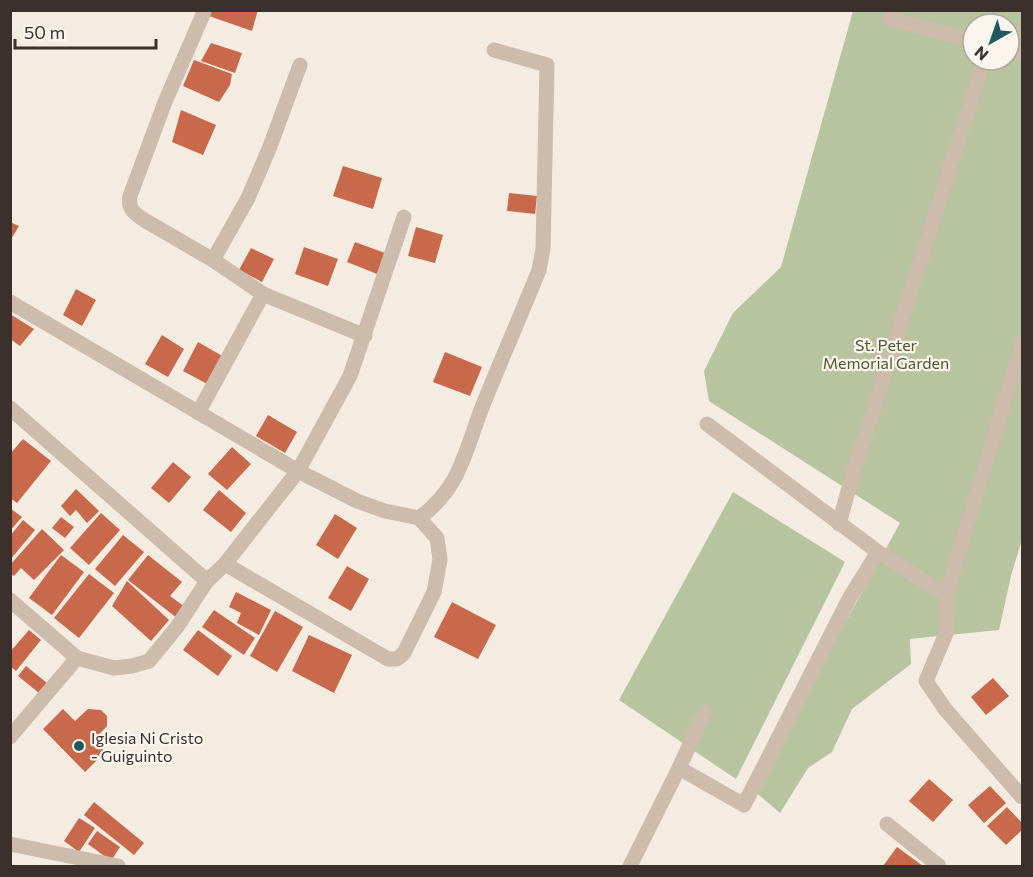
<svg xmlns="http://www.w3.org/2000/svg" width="1033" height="877" viewBox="0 0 1033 877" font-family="Commissioner,sans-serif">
<rect width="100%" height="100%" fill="#f4ebe1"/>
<!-- green -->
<g fill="#b8c4a0" fill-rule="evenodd">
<path d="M853,11H1022V539L1011,576L999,630L910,639L911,664L852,709L832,752L808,768L780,813L753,790L900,523L709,401L704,371L733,313L781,267ZM973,24H1009V60H973Z"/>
<path d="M733,492L845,562L736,779L619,700Z"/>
</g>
<!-- building -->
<g fill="#c8694b">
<path d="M211,10H258L252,31L209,16Z"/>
<path d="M211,43L242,53L235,73L201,61Z"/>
<path d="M194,60L232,74L230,85L219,102L183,86Z"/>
<path d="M181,110L216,125L203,155L172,142Z"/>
<path d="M343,166L382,178L373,209L333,196Z"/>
<path d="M509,193L537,196L535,214L507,211Z"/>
<path d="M10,222L19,226L10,241Z"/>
<path d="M416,227L443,235L435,263L408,256Z"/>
<path d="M355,242L385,253L377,274L347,262Z"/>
<path d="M304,247L338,259L328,286L295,274Z"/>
<path d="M251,248L274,259L262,282L239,270Z"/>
<path d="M76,289L96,300L82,326L63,315Z"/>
<path d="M10,314L34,329L20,346L10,339Z"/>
<path d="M162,335L184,349L168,377L145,364Z"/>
<path d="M198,342L224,357L209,385L183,371Z"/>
<path d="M445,352L482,367L470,396L433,382Z"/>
<path d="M268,415L297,432L285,453L256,436Z"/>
<path d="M23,439L51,461L17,503L10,498V454Z"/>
<path d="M232,447L251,464L227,490L208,474Z"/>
<path d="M173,462L191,477L169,503L151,488Z"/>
<path d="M76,489L99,511L87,523L76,510L70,516L61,506Z"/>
<path d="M219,490L246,513L231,532L203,510Z"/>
<path d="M10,508L22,517L10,531Z"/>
<path d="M101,513L120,530L89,565L70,548Z"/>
<path d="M335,514L357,528L338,559L316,545Z"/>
<path d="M61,517L74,527L65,538L52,528Z"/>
<path d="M23,520L35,530L10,560V536Z"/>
<path d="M42,529L64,550L34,580L21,568L14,576L10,573V565Z"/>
<path d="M123,535L144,552L115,586L95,569Z"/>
<path d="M61,555L84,572L52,615L29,598Z"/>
<path d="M148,555L182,582L170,596L185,607L177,618L128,580Z"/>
<path d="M347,566L369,579L351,611L328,598Z"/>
<path d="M89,574L114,593L79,638L54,618Z"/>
<path d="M127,581L169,620L151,641L112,606Z"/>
<path d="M236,592L271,610L259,635L237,623L241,613L229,607Z"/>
<path d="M452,602L496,625L478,659L434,637Z"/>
<path d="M214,610L255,638L244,655L202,627Z"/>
<path d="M275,611L303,627L277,672L250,656Z"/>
<path d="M29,630L41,640L16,671L10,666V652Z"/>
<path d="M198,630L232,656L218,676L183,650Z"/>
<path d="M309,635L352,655L334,693L292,671Z"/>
<path d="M26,666L47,683L39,693L18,676Z"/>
<path d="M993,678L1009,696L986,715L971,697Z"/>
<path d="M63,709L75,721L88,709L101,710L107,716V726L94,740L105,752L85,772L43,729Z"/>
<path d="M929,779L953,800L933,822L909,801Z"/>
<path d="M990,786L1006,803L984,823L968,805Z"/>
<path d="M94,802L144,843L134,855L84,815Z"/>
<path d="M1007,807L1022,823V830L1006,845L987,826Z"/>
<path d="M79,818L95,828L79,852L64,841Z"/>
<path d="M97,831L120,847L111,861L88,844Z"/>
<path d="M897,847L923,866H883Z"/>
</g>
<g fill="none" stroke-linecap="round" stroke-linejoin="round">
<!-- minor -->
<g stroke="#cdbbac" stroke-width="15">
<path d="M204,12L165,102L130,196C127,209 136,215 146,221L213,260L263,294L365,336"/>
<path d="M889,18L973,41"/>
<path d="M1009,51L1022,54"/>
<path d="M213,260L248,198L269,149L300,65"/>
<path d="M10,302L298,471L357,501L385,511L419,518L437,538L440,560L434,592L404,653L397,659H388L225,564"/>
<path d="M1022,343L946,595L947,631L926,681L945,709L1022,797"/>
<path d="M10,408L207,581"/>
<path d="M198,413L263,294"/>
<path d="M707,424L878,552L946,595"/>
<path d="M419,518C461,488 465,450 483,405C501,360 521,315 539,270L543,249L547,65L494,50"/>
<path d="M839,524L850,484L984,60"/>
<path d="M10,600L77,658"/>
<path d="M10,737L77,658L114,668L132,666L149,661L177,627L207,581L225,564L298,471L350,376L404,217"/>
<path d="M679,768L705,712"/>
<path d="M887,824L939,866"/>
<path d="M10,844L118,866"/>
<path d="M630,866L679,768L744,805L850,597L878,552"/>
</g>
</g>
<!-- markers -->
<circle fill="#1f5a5e" stroke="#fbf5ee" stroke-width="2" cx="79" cy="746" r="6"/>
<g text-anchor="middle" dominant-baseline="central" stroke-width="4.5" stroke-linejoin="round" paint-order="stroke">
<!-- park labels -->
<g font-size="16" fill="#4a5a2e" stroke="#fbf5ee">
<text x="886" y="344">St. Peter<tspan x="886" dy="18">Memorial Garden</tspan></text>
</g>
<!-- poi labels -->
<g font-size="16" fill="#3b302b" stroke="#fbf5ee" text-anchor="start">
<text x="91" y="737">Iglesia Ni Cristo<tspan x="91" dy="18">- Guiguinto</tspan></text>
</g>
</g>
<!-- border -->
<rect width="1033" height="877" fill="none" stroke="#3b302b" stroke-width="24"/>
<!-- north arrow -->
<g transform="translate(991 42) rotate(220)"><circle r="28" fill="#fbf5ee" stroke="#aea6a0" stroke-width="1.5"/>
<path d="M0-4.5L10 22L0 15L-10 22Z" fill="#1f5a5e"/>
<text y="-9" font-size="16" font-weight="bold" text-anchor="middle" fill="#3b302b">N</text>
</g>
<!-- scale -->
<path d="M15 39v9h141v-9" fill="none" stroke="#3b302b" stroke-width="3"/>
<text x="24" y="39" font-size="18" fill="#3b302b" stroke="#fbf5ee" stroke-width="4.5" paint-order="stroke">50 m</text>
</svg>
